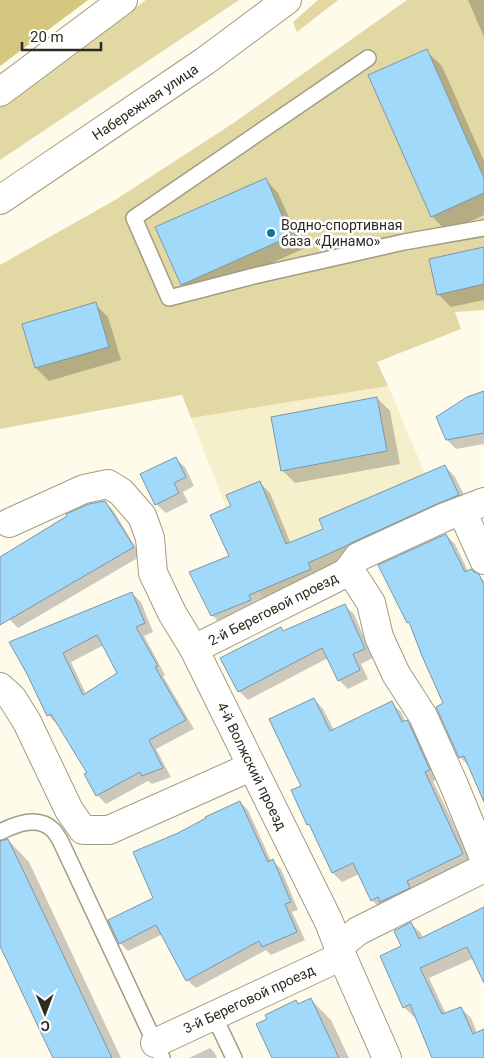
<svg xmlns="http://www.w3.org/2000/svg" width="484" height="1058" viewBox="0 0 484 1058" font-family="Roboto,sans-serif">
<rect width="100%" height="100%" fill="#fffbeb"/>
<!-- built -->
<path fill="#f6efcc" d="M388,386L440,509L264,603L191,418Z"/>
<!-- green -->
<g fill="#e2d8a4">
<path d="M146,0H239L0,160V106Z"/>
<path d="M318,0H338L297,32L293,22Z"/>
<path d="M407,0H484V310L455,312L461,329L377,362L388,386L191,418L182,395L0,429V265L115,200L235,122Z"/>
</g>
<!-- water -->
<path fill="#d5c780" d="M0,0H88L0,66Z"/>
<!-- shadow -->
<g fill="#0003" fill-rule="evenodd">
<path d="M468,0H484V37Z"/>
<path d="M426,51L442,66L484,161V215L447,232L432,216Z"/>
<path d="M266,180L278,193L303,249L195,297L182,284Z"/>
<path d="M484,248V300L451,307L438,294Z"/>
<path d="M95,304L108,317L121,360L49,381L36,368L23,325Z"/>
<path d="M484,392V444L456,449L447,440Z"/>
<path d="M377,398L390,411L400,464L295,483L282,470Z"/>
<path d="M175,458L185,467L194,486L183,492L188,502L166,513L156,504Z"/>
<path d="M445,466L455,477L469,505L223,626L212,615L230,556L232,507L260,483L270,493L291,544L325,530Z"/>
<path d="M105,502L113,510L141,556L18,628L0,610V558L69,516Z"/>
<path d="M446,535L455,544L468,571L478,575L484,581V794L470,767L460,757L445,704L412,626L408,622Z"/>
<path d="M132,593L141,602L153,632L144,636L165,675L163,676L194,729L156,749L171,777L152,784L148,781L106,804L97,795L86,774L88,773L58,723L57,724L48,715L28,674ZM104,645L119,673L86,694L71,662Z"/>
<path d="M345,606L354,614L373,658L361,664L368,679L348,689L339,680L328,658L248,700L239,691L281,628L284,632Z"/>
<path d="M314,699L323,709L334,730L391,703L401,712L406,722H407L416,731L438,779L433,781L472,863L381,909L372,900L359,874L342,882L333,873L313,829L308,824L303,786Z"/>
<path d="M240,802L248,810L271,861H273L281,869L298,910L292,912L305,940L271,955L266,950L196,988L187,980L163,934L128,951L120,943L155,898L179,834Z"/>
<path d="M9,841L29,862L121,1058H60L0,943V845Z"/>
<path d="M484,908V972L474,958L429,978L446,1014L461,1008L471,1018L477,1033L484,1030V1058H433L416,1016L414,1017L404,1007L403,947L411,924L421,933L423,938Z"/>
<path d="M311,1000L331,1020L349,1058H274L269,1019L296,1002L299,1005Z"/>
<path d="M210,1048L214,1052L217,1058H189Z"/>
</g>
<!-- building -->
<g fill="#a0d9fa" stroke="#7d96a6" fill-rule="evenodd">
<path d="M427,49L484,178V193L431,217L368,75Z"/>
<path d="M266,178L291,236L181,285L155,227Z"/>
<path d="M484,247V284L437,295L429,259Z"/>
<path d="M96,302L109,347L35,368L22,324Z"/>
<path d="M484,391V433L446,440L436,417L467,397Z"/>
<path d="M377,397L387,451L281,471L271,417Z"/>
<path d="M176,457L186,477L174,483L179,493L155,505L140,474Z"/>
<path d="M445,465L459,495L439,503L351,543L348,545L308,563L311,569L249,595L251,600L211,616L189,572L229,556L210,515L231,506L226,495L260,481L286,544L323,529L319,519Z"/>
<path d="M105,501L134,547L0,625V557L67,516L66,514L89,504Z"/>
<path d="M446,534L465,572L471,569L474,572L479,574L484,585V802L464,756L459,758L436,707L443,703L422,656L409,622L407,623L378,565Z"/>
<path d="M132,592L145,623L136,627L158,666L155,667L186,720L149,740L163,768L142,776L140,772L96,796L84,774L87,773L51,714L47,716L27,674L9,642ZM97,635L117,673L83,695L63,653Z"/>
<path d="M345,604L365,649L353,654L360,670L338,681L322,648L238,692L220,658L281,627L283,631Z"/>
<path d="M314,698L330,731L392,701L402,722L407,720L409,723L430,770L425,772L463,854L407,881L410,888L380,902L378,897L371,901L353,863L332,873L309,824L307,825L291,790L301,786L269,719Z"/>
<path d="M240,801L268,862L273,859L291,902L285,904L297,932L262,947L259,941L186,981L156,925L119,944L108,920L153,898L133,852L178,833L206,818L205,817Z"/>
<path d="M8,839L32,889L112,1058H53L0,946V841Z"/>
<path d="M484,907V983L467,947L420,968L442,1014L461,1007L473,1034L484,1029V1058H432L410,1004L403,1008L380,956L401,946L394,931L411,922L419,939Z"/>
<path d="M311,998L339,1058H272L256,1024L267,1019L265,1015L296,1000L298,1004Z"/>
</g>
<g fill="none" stroke-linecap="round" stroke-linejoin="round">
<defs>
<g id="lane">
<path d="M368,58L134,218L169,298L254,276L404,242L484,228"/>
<path d="M0,832C16,824 38,815 53,830C56,833 58,837 60,840L162,1058"/>
<path d="M214,1016L234,1058"/>
</g>
<g id="street">
<path d="M0,92L123,0"/>
<path d="M0,200L205,61L287,0"/>
<path d="M462,511L484,560"/>
<path d="M9,523L84,489L108,484L121,492L142,516L150,538L153,573L172,613L194,649L329,922L342,956L387,1058"/>
<path d="M347,572L357,581L371,603L379,637L396,674L423,716L454,785L484,858"/>
<path d="M194,649L334,579L347,572L358,557L445,517L484,502"/>
<path d="M0,687L12,698L27,722L69,810L83,830H109L237,773L251,765"/>
<path d="M338,947L358,931L484,868"/>
<path d="M155,1043L342,956"/>
</g>
</defs>
<!-- lane casing -->
<use href="#lane" stroke="#a19c82" stroke-width="18"/>
<!-- street casing -->
<use href="#street" stroke="#a19c82" stroke-width="30"/>
<!-- lane -->
<use href="#lane" stroke="#fff" stroke-width="15"/>
<!-- street -->
<use href="#street" stroke="#fff" stroke-width="28"/>
</g>
<!-- markers -->
<circle fill="#0e75a1" stroke="#fff" stroke-width="2" cx="271" cy="233" r="5"/>
<g text-anchor="middle" dominant-baseline="central" stroke-width="5" stroke-linejoin="round" paint-order="stroke">
<!-- street labels -->
<g font-size="14" fill="#2d2b20" stroke="#fff">
<text transform="translate(145 102) rotate(-34)">Набережная улица</text>
<text transform="translate(273 609) rotate(-27)">2-й Береговой проезд</text>
<text transform="translate(252 766) rotate(64)">4-й Волжский проезд</text>
<text transform="translate(249 999) rotate(-25)">3-й Береговой проезд</text>
</g>
<!-- poi labels -->
<g font-size="14" fill="#2d2b20" stroke="#fff" text-anchor="start">
<text x="281" y="225">Водно-спортивная<tspan x="281" dy="16">база «Динамо»</tspan></text>
</g>
</g>
<!-- north arrow -->
<g transform="translate(45 1013) rotate(179)" stroke="#ffffff" stroke-width="4" paint-order="stroke">
<path d="M0-4L9 19L0 12L-9 19Z" fill="#2d2b20"/>
<text y="-8" font-size="14" font-weight="bold" text-anchor="middle" fill="#2d2b20">С</text>
</g>
<!-- scale -->
<path d="M22 42v8h79v-8" fill="none" stroke="#2d2b20" stroke-width="2.5"/>
<text x="30" y="42" font-size="15" fill="#2d2b20" stroke="#ffffff" stroke-width="4" paint-order="stroke">20 m</text>
</svg>
